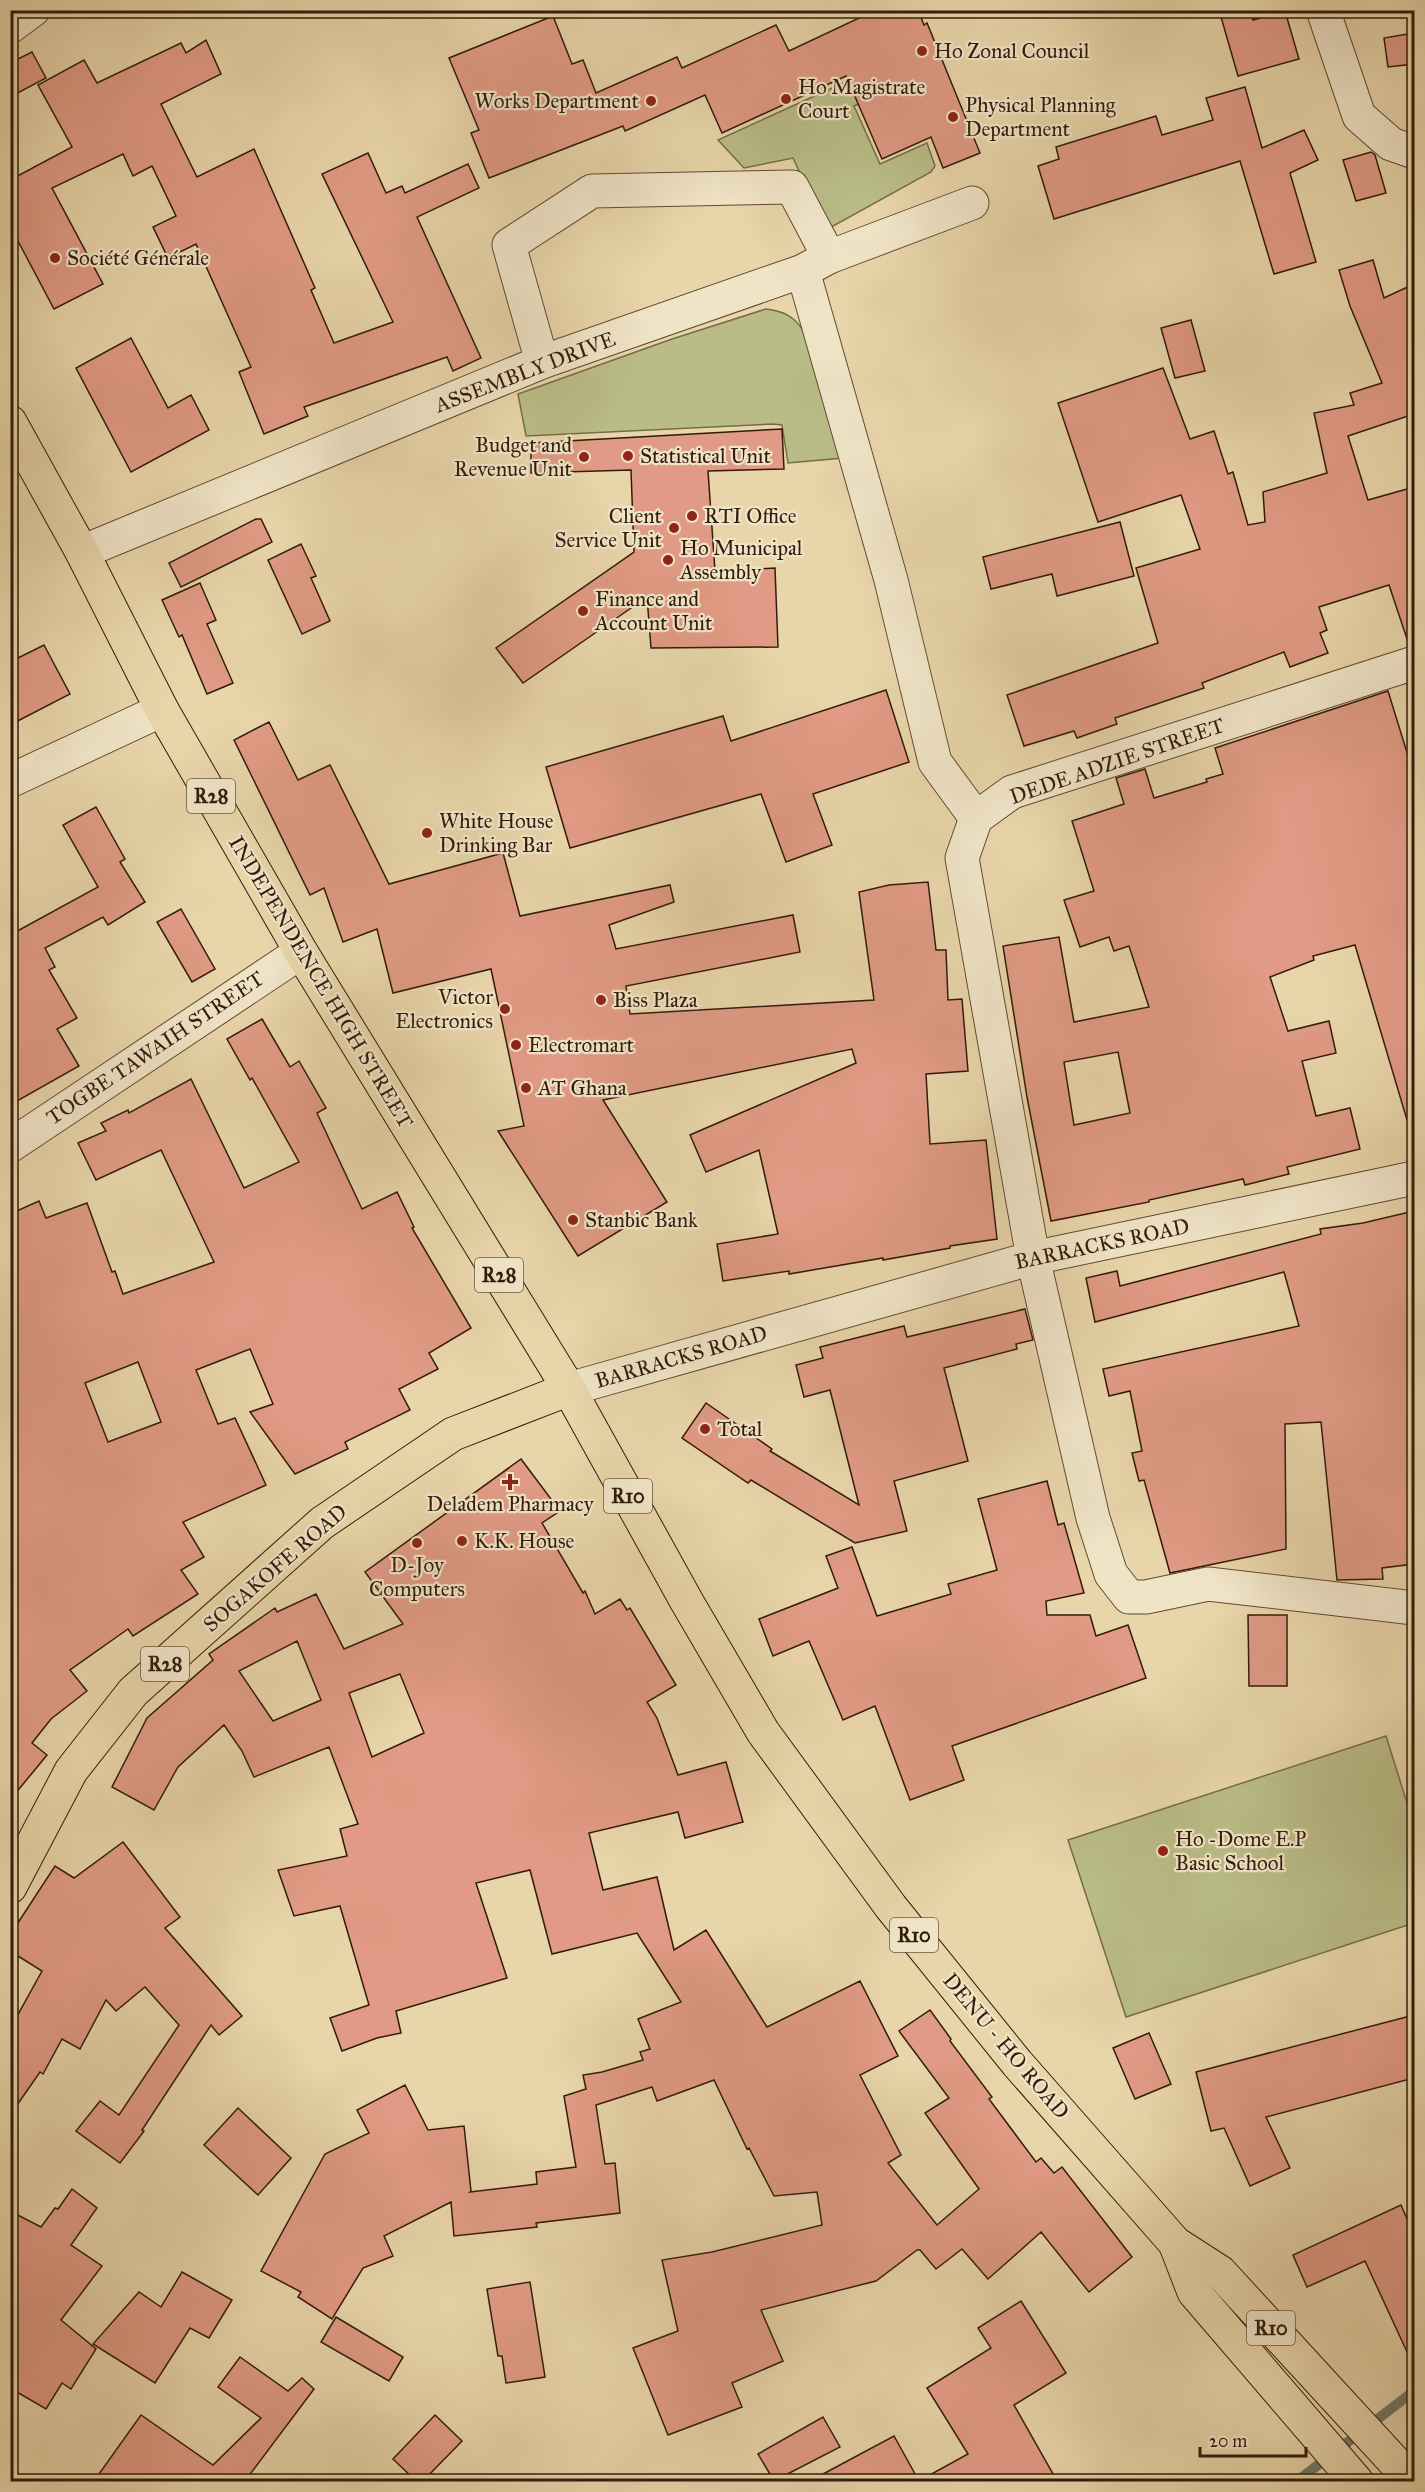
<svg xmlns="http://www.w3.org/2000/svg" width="1425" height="2492" viewBox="0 0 1425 2492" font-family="'IM FELL Great Primer',serif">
<rect width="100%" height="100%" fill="#e8d5a9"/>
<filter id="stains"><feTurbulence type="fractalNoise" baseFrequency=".00333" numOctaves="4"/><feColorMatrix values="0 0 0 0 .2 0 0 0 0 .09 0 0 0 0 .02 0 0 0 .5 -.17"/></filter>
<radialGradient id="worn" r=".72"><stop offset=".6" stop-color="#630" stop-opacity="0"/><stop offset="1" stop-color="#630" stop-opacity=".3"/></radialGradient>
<!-- green -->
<g fill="#b9bc86" stroke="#766c48" stroke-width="1.5">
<path d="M865,73L901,85L854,106L880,164L927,143L935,166L931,172L826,230L793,158L744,168L718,140Z"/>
<path d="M766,309C784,311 795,317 804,332L843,458L788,463L782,425L772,424L526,436L518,394L672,339Z"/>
<path d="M1386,1736L1414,1825V1923L1126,2017L1068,1840Z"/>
</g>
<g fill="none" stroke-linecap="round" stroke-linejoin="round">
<!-- stream -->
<path stroke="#6f7a69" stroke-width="10" d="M1296,2482L1414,2391"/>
</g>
<!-- building -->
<g fill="#e09a85" stroke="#321b0b" stroke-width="1.5" fill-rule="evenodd">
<path d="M876,10H918L924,25L927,23L980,153L943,168L931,137L882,159L846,76L722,133L705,95L625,131L623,126L489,178L471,133L479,130L449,58L553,16L572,64L583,60L596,93L677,57L682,68L776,25L789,51Z"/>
<path d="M1219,10H1251L1253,20L1285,11L1299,59L1238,76Z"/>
<path d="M1414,33V64L1388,67L1384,38Z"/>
<path d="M206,40L221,74L161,104L197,177L254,149L315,288L311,290L334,343L393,322L322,174L368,153L386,193L402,186L405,193L468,164L479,188L417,217L481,358L453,371L447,357L304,407L308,416L264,434L239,372L251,367L196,244L168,258L153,227L176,216L152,166L133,176L123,154L52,188L103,284L54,309L10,226V180L72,147L38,85L84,60L97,83L181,43L186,53Z"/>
<path d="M32,52L46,78L10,97V63Z"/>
<path d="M1245,87L1262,148L1304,130L1318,160L1290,173L1316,262L1274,274L1240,161L1054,219L1038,166L1059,159L1056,147L1156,116L1162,135L1213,120L1206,98Z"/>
<path d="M1371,152L1375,155L1386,193L1356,201L1343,160Z"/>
<path d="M1373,260L1384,298L1414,284V414L1348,436L1368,500L1414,487V644L1409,645L1389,585L1319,607L1327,630L1320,633L1328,653L1290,667L1284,652L1202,683L1204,688L1115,718L1117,724L1077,738L1074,731L1024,746L1007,695L1158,643L1136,568L1200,549L1181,495L1098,522L1058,403L1163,368L1190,439L1214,431L1228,474L1233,472L1248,525L1265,522L1263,492L1327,473L1314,413L1354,405L1350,393L1382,383L1350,306L1339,270Z"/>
<path d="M1191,320L1205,371L1175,378L1161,328Z"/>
<path d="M131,338L168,408L191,395L209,430L131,472L76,368Z"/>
<path d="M782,429L784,469L708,471L715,571L775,568L778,647L651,648L647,597L523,683L496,648L634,552L631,470L531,473V443Z"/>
<path d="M256,519H261L272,542L181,587L169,563Z"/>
<path d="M1120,522L1134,576L1057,596L1052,574L991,589L983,557Z"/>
<path d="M301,544L316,576L311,578L330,621L302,634L268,560Z"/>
<path d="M200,583L216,620L207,624L233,683L207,694L182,635L179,637L162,600Z"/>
<path d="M44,645L70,694L10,725V662Z"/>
<path d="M886,690L909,762L813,794L832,845L786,862L761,794L570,848L546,767L723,716L731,741Z"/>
<path d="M1388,691L1409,759L1414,758V1119L1407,1120L1355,945L1313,956L1314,960L1270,977L1288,1031L1329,1021L1336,1053L1302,1061L1316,1116L1350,1108L1360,1149L1287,1167L1289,1174L1245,1185L1243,1179L1149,1200V1202L1051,1221L1027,1097L1003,946L1059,937L1074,1022L1149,1007L1129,946L1114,951L1109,937L1080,947L1064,900L1094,891L1072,821L1124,804L1116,778L1145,769L1154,798L1207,782L1206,779L1223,774L1215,748ZM1118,1052L1130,1113L1074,1125L1064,1062Z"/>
<path d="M269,722L298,780L330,765L389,884L503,853L520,916L670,885L674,902L609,925L616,949L793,915L800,952L626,986L630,1014L874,1000L859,892L889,885L928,882L936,950H946L948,1000L962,999L968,1071L926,1074L930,1144L986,1140L997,1239L950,1246V1248L883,1260V1258L789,1274V1271L723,1281L717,1244L778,1234L759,1150L706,1172L690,1135L856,1063L852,1049L603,1100L667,1202L578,1256L498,1131L524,1126L491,969L393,993L377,929L343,942L324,888L310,895L234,740Z"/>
<path d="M96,807L125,859L120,862L145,902L108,925L103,917L45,948L55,967L49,970L77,1018L57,1029L79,1066L10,1105V935L98,887L63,825Z"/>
<path d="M181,909L215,969L192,982L157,922Z"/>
<path d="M262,1019L290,1067L299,1061L326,1108L317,1113L362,1209L397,1192L414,1227L412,1228L471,1328L429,1353L438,1369L399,1389L410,1410L345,1442L348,1449L295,1474L250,1412L273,1404L250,1349L196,1370L218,1424L235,1418L266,1485L183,1522L204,1557L181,1570L198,1594L133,1636L128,1629L70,1670L87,1691L51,1719L32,1743L47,1755L10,1800V1214L39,1201L46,1218L87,1203L112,1272L115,1271L123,1294L214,1262L161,1150L96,1180L78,1143L106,1131L101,1123L128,1110L129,1113L191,1079L244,1188L299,1162L252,1078L250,1080L227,1039ZM138,1362L161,1422L108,1442L85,1383Z"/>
<path d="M1414,1211V1564L1382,1568L1383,1579L1337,1580L1321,1422L1285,1424L1286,1549L1170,1573L1144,1480L1139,1481L1132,1453L1142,1451L1130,1391L1109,1396L1103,1369L1299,1326L1284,1272L1095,1322L1086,1278L1117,1271L1120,1286L1321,1234L1320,1229L1363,1223Z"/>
<path d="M1025,1309L1033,1340L1016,1344L1017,1349L944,1368L968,1461L894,1481L907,1531L855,1543L751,1480L748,1483L682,1438L706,1403L772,1449L770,1451L859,1505L830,1390L804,1397L796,1365L823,1358L820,1347L904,1326L907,1337Z"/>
<path d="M521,1459L560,1511L542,1523L583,1593L585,1591L595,1614L620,1599L627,1610L630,1608L676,1685L647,1702L657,1718L678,1775L726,1762L743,1822L685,1838L678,1812L589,1833L603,1890L657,1877L674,1950L706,1930L767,2027L860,1981L898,2056L860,2075L901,2155L888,2163L937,2225L979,2189L925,2113L949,2098L899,2031L930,2010L951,2039L950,2041L992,2097L989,2099L1036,2162L1041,2158L1054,2173L1062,2167L1132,2257L1089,2292L1041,2232L988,2279L962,2249L936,2269L920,2250H917L876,2281L761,2310L783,2361L732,2383L742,2407L668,2435L633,2348L678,2331L662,2260L712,2252L822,2225L817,2192L774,2196L749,2148L747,2149L714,2080L657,2101L652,2087L596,2105L605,2164L615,2163L620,2213L536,2223L537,2227L454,2236L451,2202L384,2236L393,2256L363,2268L332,2319L298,2297L301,2292L261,2271L325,2154L369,2133L357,2110L405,2085L428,2130L464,2126L471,2191L470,2192L537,2184L536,2172L576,2167L564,2096L586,2089L583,2075L602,2072L643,2060L640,2052L650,2049L638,2019L681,2002L637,1933L552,1954L530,1870L476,1883L507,1978L396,2011L401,2033L377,2038L342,2051L330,2018L369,2005L340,1906L294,1916L278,1870L347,1856L340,1829L358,1824L329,1747L254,1777L242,1751L224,1725L178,1767L154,1810L112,1787L147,1718L213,1660L209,1654L275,1608L277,1612L316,1594L344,1649L403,1624L365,1572ZM297,1641L321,1700L273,1721L239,1671ZM400,1674L424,1733L372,1757L349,1693Z"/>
<path d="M1047,1481L1058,1525L1064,1523L1084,1593L1046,1601L1047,1615H1090L1096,1636L1128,1625L1146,1678L952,1746L964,1780L910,1800L875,1706L843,1720L809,1641L773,1656L759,1619L838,1588L826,1556L852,1547L877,1616L951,1594L948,1584L997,1570L978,1499Z"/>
<path d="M1248,1615H1287V1686H1249Z"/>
<path d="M123,1842L180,1917L165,1928L242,2016L219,2035L211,2025L142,2130L144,2131L120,2163L76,2131L100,2101L119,2115L179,2025L145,1987L116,2011L106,2000L80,2049L62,2039L43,2074L40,2072L10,2115V2029L42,1971L10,1951V1935L55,1866L74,1878Z"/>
<path d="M1414,2015V2078L1266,2117L1290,2168L1250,2186L1224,2128L1211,2131L1196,2072Z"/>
<path d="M1149,2033L1171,2084L1135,2099L1113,2048Z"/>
<path d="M238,2108L291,2158L258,2195L204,2145Z"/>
<path d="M72,2189L97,2208L71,2245L102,2266L61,2320L96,2349L71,2389L62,2383L46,2409L10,2388V2211L41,2227L55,2208L58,2209Z"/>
<path d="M1401,2205L1414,2235V2367L1365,2261L1307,2287L1293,2255Z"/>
<path d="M182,2272L232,2300L209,2338L190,2328L155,2383L93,2344L139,2292L161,2307Z"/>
<path d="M530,2282L545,2377L506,2383L502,2356H498L487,2289Z"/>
<path d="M1021,2301L1066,2373L1014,2405L1057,2481H810L894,2436L919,2481L968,2454L927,2388L991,2348L978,2328Z"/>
<path d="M336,2317L403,2357L389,2381L321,2342Z"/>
<path d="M240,2357L288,2391L302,2378L314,2389L245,2481H94L141,2415L213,2465L261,2418L218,2387Z"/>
<path d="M435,2415L462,2441L423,2481H416L393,2459Z"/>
<path d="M823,2417L840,2447L774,2481L758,2454Z"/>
</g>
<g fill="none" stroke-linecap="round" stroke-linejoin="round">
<defs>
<g id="minor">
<path d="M1323,10L1359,116L1391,144L1414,152"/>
<path d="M10,27L33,10"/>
<path d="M803,271L891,580L935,762L976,818"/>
<path d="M542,362L509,245L592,191L792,187L829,257"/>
<path d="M82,552L542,362L803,271L829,257L972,203"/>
<path d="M1414,663L1012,792L976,818L962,858L1033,1258L1093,1518L1111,1574L1129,1597H1146L1208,1584L1414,1608"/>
<path d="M10,781L162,710"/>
<path d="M10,1146L301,952"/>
<path d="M569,1389L1033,1258L1414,1178"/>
</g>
<g id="major">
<path d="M10,422L82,552L162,710L301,952L569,1389L687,1602L763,1732L891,1907L1017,2063L1175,2243L1220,2272L1413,2482"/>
<path d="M10,1887L71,1771L133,1692L322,1523L453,1434L569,1389"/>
<path d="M1175,2243L1194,2292L1357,2482"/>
</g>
</defs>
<!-- minor casing -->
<use href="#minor" stroke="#604a32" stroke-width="35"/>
<!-- major casing -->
<use href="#major" stroke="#321b0b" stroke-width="35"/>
<!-- minor -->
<use href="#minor" stroke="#f0e4c7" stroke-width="33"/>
<!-- major -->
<use href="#major" stroke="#e8d5a9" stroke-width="33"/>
</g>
<!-- markers -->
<g fill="#8f2418" stroke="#f0e4c7" stroke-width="2">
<circle cx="922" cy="51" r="6"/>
<circle cx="786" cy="99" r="6"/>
<circle cx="651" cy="101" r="6"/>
<circle cx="953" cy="117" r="6"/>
<circle cx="55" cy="258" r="6"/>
<circle cx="628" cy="456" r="6"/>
<circle cx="584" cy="457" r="6"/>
<circle cx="692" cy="516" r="6"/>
<circle cx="674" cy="528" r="6"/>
<circle cx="668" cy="560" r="6"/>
<circle cx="583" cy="611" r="6"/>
<circle cx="427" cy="833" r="6"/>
<circle cx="601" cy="1000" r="6"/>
<circle cx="505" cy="1009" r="6"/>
<circle cx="516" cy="1045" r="6"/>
<circle cx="526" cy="1088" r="6"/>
<circle cx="573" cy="1220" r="6"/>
<circle cx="705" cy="1429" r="6"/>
<path d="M507 1473h6v6h6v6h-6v6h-6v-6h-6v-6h6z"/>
<circle cx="462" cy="1541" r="6"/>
<circle cx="417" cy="1543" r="6"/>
<circle cx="1163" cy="1851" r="6"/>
</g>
<g text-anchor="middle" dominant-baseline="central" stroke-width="4.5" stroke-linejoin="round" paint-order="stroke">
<!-- shield labels -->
<g fill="#f0e4c7" stroke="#6b5743" stroke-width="1.5">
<rect x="187" y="779" width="48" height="34" rx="4.5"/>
<rect x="475" y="1258" width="48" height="34" rx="4.5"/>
<rect x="604" y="1479" width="48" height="34" rx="4.5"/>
<rect x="141" y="1647" width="48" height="34" rx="4.5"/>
<rect x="890" y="1918" width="48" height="34" rx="4.5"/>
<rect x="1247" y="2311" width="48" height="34" rx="4.5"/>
</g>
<g font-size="20" font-weight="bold" fill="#321b0b">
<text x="211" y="796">R28</text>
<text x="499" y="1275">R28</text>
<text x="628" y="1496">R10</text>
<text x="165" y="1664">R28</text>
<text x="914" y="1935">R10</text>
<text x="1271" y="2328">R10</text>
</g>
<!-- poi labels -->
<g font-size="21" fill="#321b0b" stroke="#f0e4c7" text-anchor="start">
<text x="934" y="51">Ho Zonal Council</text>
<text x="798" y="87">Ho Magistrate<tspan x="798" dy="24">Court</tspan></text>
<text x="639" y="101" text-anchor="end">Works Department</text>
<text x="965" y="105">Physical Planning<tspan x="965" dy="24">Department</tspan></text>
<text x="67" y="258">Société Générale</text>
<text x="572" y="445" text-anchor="end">Budget and<tspan x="572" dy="24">Revenue Unit</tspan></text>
<text x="640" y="456">Statistical Unit</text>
<text x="662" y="516" text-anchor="end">Client<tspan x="662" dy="24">Service Unit</tspan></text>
<text x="704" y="516">RTI Office</text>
<text x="680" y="548">Ho Municipal<tspan x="680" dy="24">Assembly</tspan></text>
<text x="595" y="599">Finance and<tspan x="595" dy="24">Account Unit</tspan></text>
<text x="439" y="821">White House<tspan x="439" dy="24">Drinking Bar</tspan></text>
<text x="493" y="997" text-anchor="end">Victor<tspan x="493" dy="24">Electronics</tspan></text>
<text x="613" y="1000">Biss Plaza</text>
<text x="528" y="1045">Electromart</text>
<text x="538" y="1088">AT Ghana</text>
<text x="585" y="1220">Stanbic Bank</text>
<text x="717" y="1429">Total</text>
<text x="510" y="1504" text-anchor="middle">Deladem Pharmacy</text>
<text x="474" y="1541">K.K. House</text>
<text x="417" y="1565" text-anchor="middle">D-Joy<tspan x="417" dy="24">Computers</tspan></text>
<text x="1175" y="1839">Ho -Dome E.P<tspan x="1175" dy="24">Basic School</tspan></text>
</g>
<!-- street labels -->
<g font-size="21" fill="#321b0b" stroke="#f0e4c7">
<text transform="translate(525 372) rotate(-21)">ASSEMBLY DRIVE</text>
<text transform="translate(1117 761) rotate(-19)">DEDE ADZIE STREET</text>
<text transform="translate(321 982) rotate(59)">INDEPENDENCE HIGH STREET</text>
<text transform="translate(155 1048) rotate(-34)">TOGBE TAWAIH STREET</text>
<text transform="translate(1102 1244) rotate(-12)">BARRACKS ROAD</text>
<text transform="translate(681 1357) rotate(-16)">BARRACKS ROAD</text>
<text transform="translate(275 1568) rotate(-41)">SOGAKOFE ROAD</text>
<text transform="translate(1006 2046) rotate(50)">DENU - HO ROAD</text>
</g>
</g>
<!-- margin -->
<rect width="1425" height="2492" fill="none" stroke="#e8d5a9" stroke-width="36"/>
<rect x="12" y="12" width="1401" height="2468" fill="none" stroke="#321b0b" stroke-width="3"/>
<rect x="18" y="18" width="1389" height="2456" fill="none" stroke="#321b0b" stroke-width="1.5"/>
<!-- scale -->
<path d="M1200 2447v9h106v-9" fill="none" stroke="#321b0b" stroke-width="3"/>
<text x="1209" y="2447" font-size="18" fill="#321b0b" stroke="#f0e4c7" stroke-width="4.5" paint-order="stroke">20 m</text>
<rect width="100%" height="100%" filter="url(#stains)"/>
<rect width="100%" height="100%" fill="url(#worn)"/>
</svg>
